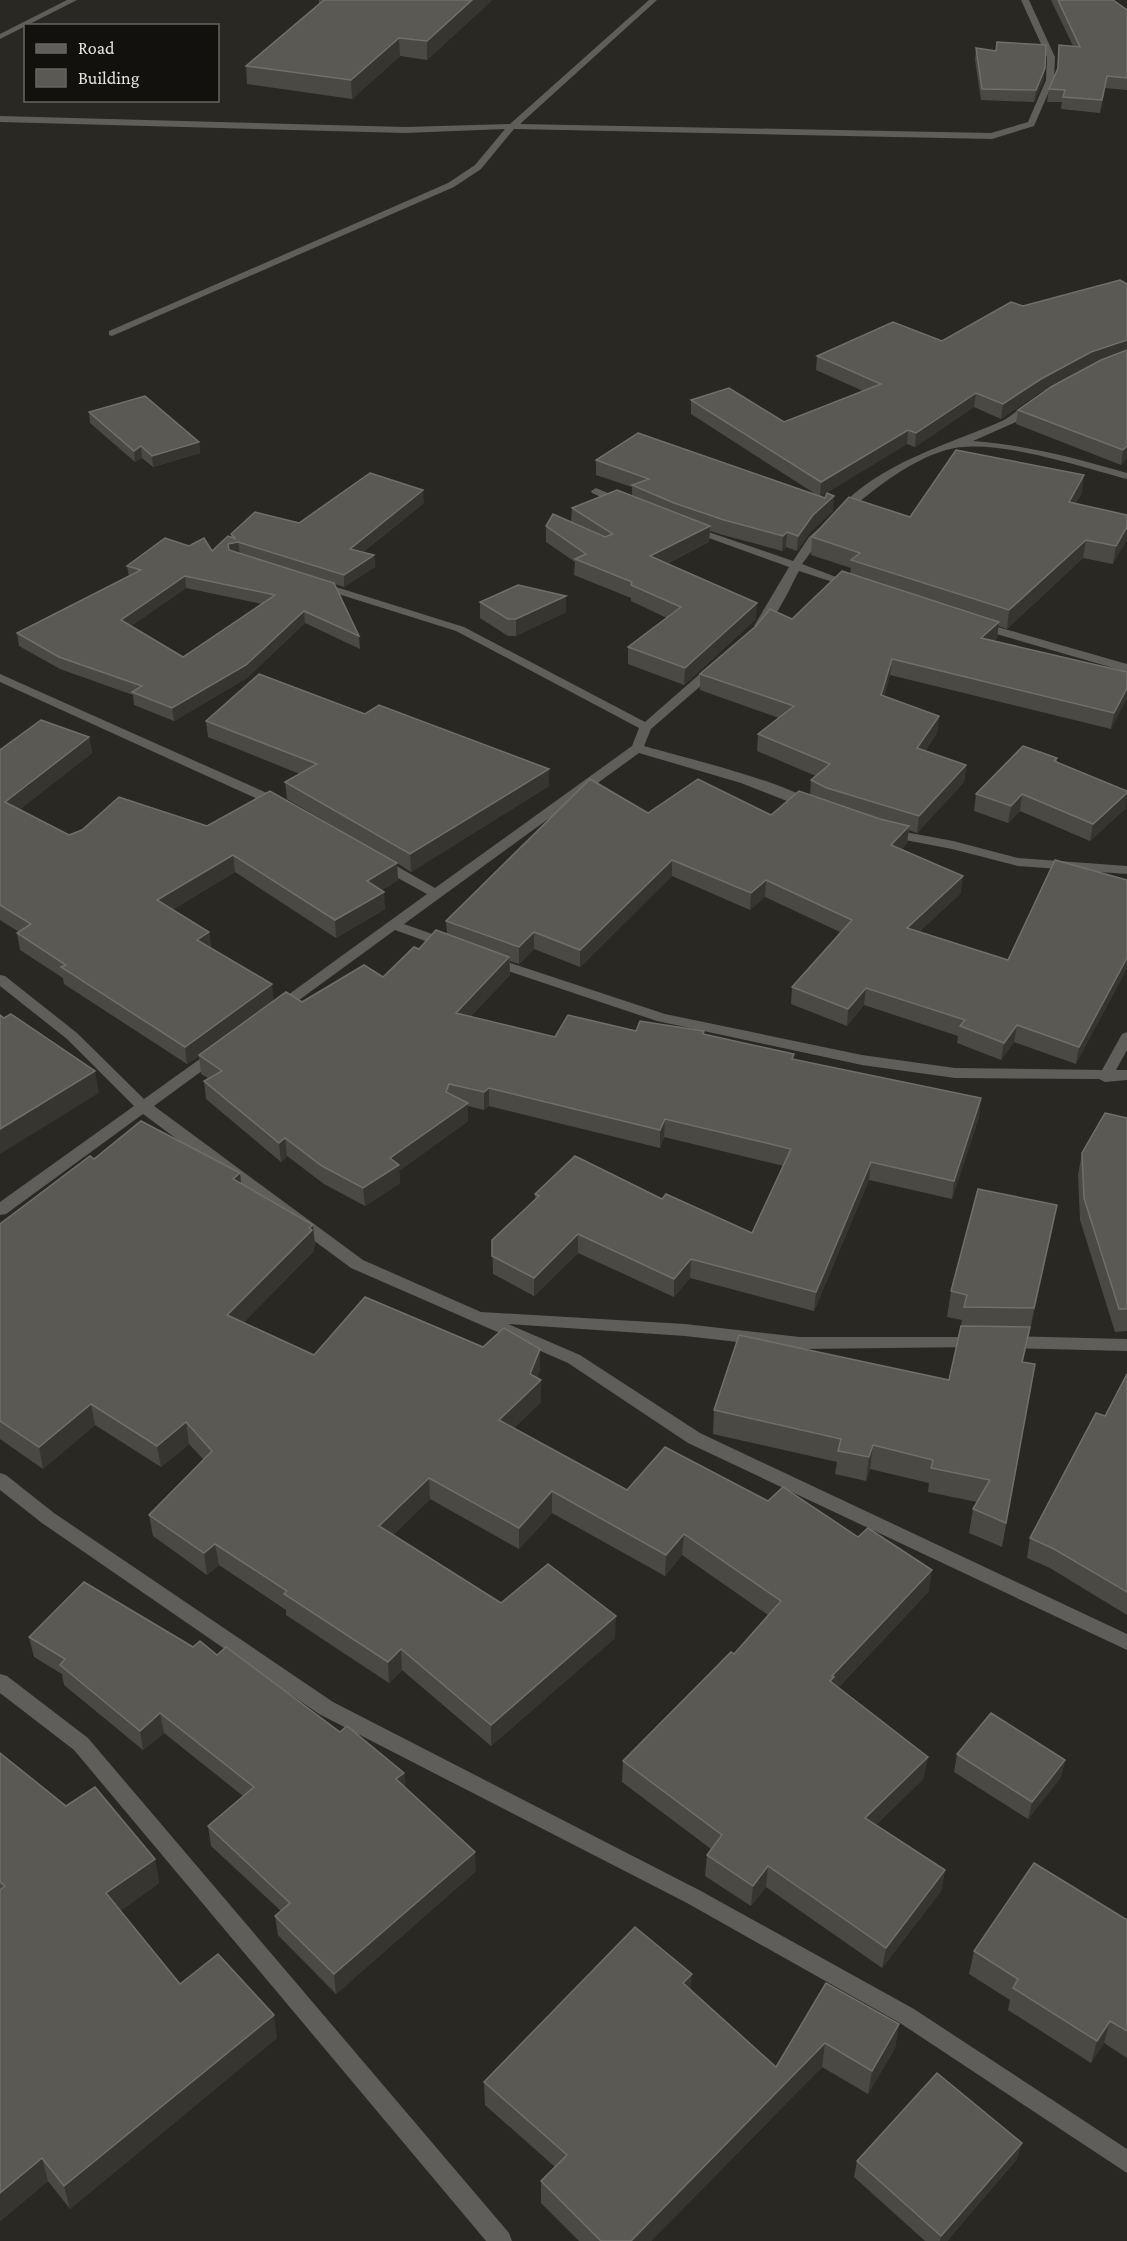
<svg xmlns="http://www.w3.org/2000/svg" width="1127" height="2241" viewBox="0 0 1127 2241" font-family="'Crimson Pro',serif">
<rect width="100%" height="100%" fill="#2a2822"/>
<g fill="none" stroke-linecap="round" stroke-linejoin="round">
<!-- minor -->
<g fill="#5f5e5b" fill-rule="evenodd">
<path d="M67,0H77L0,39V34Z"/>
<path d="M649,0H657L520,124L991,133L1028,122L1046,80L1047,57L1021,0H1029L1055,57L1054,80L1034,126L992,139L514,129L481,169L454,187L112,336L109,335V331L448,183L475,165L505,129L405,133L0,122V116L405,127L510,124Z"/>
<path d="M1033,401L1037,402V406L1016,422L973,441C1026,445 1076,458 1127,473V479C1080,467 992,436 946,450C909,461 874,489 845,514L836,512C876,464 947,445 1002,421C1013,416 1021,405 1033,401Z"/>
<path d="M596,488L627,501L628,503L619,505L592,493L591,491Z"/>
<path d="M823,525L829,528L802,564L857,585L851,588L799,571C791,585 775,624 760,630L754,626L789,567L684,529L690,526L694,527L793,561L809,537Z"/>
<path d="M320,582L464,627L645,722L710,665H718V671L651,729L644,746C678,756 796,784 816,805L815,808H805L741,783L639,753L404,924L452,941L454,944L452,947H442L395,930L284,1011H274L272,1008L274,1005L427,894L376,866L374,863L376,860H386L435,888L632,746L639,728L456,631L316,587V583Z"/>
<path d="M980,622L1127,664V672L976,628V624Z"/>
<path d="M0,674L285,801L286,804L280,808L275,807L0,682Z"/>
<path d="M889,829L953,841L1018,858L1127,866V874L1018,866L952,849L884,836L882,833L884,830Z"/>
<path d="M492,957L665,1014L862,1055L955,1068L1102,1070L1122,1034L1127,1032V1050L1116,1070H1127V1080L1105,1082L1099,1079L955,1078L862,1065L657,1021L487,964L485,961L487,958Z"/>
<path d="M0,975L5,976L77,1033L144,1099L211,1051H221L223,1054L221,1057L154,1106L363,1260L481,1312L685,1324L800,1337H983L985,1341L983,1345L977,1347L800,1349L685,1336L508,1324L580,1355L700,1433L1127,1634V1650L688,1443L568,1363L351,1268L143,1114L6,1214L0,1215V1202L134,1106L67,1039L0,986Z"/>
<path d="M1007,1336L1127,1339V1351L1007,1348L1001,1346L999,1342L1001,1338Z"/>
<path d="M0,1473L6,1475L54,1513L333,1702L701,1891L914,2009L1127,2149V2173L900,2023L687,1903L319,1714L42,1523L0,1490Z"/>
<path d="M0,1674L7,1676L88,1738L509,2233L512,2241H486L74,1750L0,1693Z"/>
</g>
</g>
<!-- wall -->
<g fill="#4b4943" fill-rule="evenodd">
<path d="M319,0H492L427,60L400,56L352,99L247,84L246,66L319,4Z"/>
<path d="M1051,0H1113L1127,10V90L1105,88L1100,113L1061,109L1062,102H1047L1049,89L1057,71L1059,45L1073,46Z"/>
<path d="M976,48L1044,79L1034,102L981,100L975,60Z"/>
<path d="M1127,284V458L1121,465L1016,424L1018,410L1092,365L1039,393L1001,419L974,407L915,447L907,444L821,496L833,511L812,530L797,551L786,547L782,551L723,535L710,531L709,542L666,564L756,619L684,685L628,664V647L667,618L631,601V598L574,575L575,562L546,542V526L571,522L572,508L632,496V487L596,475V460L817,495L691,414V400L784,422L863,391L816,370L817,356L942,341L1023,306Z"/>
<path d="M89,412L199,442L200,453L153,467L142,458L135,462L90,423Z"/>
<path d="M1082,493L1075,504L1127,515L1113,564L1083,558L1007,629L998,626L997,638L994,641L1127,672L1111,729L890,675L884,696L939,716L937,733L925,751L966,765L964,782L917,833L909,830L907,843L901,850L961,893L919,932L1008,960L1127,880L1076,1064L1014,1042L1001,1060L957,1043L958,1036L864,1005L847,1026L791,1004L792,987L840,932L765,897L750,910L672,876L580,967L534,949L519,964L510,961V975L470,1017L555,1037L636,1031H704V1034L793,1060L979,1117L952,1199L869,1180L814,1311L690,1278L674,1297L578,1253L534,1296L493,1274L492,1240L535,1199V1194L662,1199L752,1233L784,1166L664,1137L660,1148L489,1106L484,1110L468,1106V1121L399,1171L400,1183L365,1206L324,1184L287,1156L281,1162L206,1099L204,1081L208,1078L201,1074L199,1056L187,1064L64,984L63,978L20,950L17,933L19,932L0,920V750L89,737L92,753L20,809L69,835L207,826L372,849L287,799L285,782L300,774L208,737L206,721L549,786L411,872L397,863L398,880L382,890L385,909L336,938L235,872L172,910L209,932L211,948L274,1002H302L383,977L419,949L447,934L446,921L648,813L771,815L810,795L811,780L816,776L757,751L758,734L779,718L700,690V674L792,619L850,574L851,568L811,555L812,537L910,517Z"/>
<path d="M424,503L363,552L374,555L375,567L344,587L335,584L359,636L360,649L305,623L247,678L174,721L134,705L133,695L60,669L19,646L17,633L129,577L127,566L189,546L212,551L231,537V534ZM186,588L262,604L183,657L131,626Z"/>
<path d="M480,602L566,612L516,636H508L480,618Z"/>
<path d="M1057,758V762L1126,808L1090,841L1020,811L1008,823L974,811L976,794Z"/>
<path d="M1127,1118V1331L1115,1332L1080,1220L1078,1175L1082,1153Z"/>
<path d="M94,1159L240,1173L241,1184L313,1225L315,1246L314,1247V1251L243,1323L314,1355L540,1370L537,1378L541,1402L514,1428L627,1490L929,1591L838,1688L924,1778L876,1825L945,1870L941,1891L882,1968L766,1887L751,1906L705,1876L707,1855L711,1849L622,1782L623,1761L734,1654L768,1615L682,1555L665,1576L552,1513L519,1549L430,1499L393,1535L501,1603L615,1638L491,1746L402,1670L389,1683L286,1615V1610L219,1565L207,1575L153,1536L149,1515L204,1460L189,1444L161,1467L95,1425L43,1469L0,1439V1224Z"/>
<path d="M1052,1231L1023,1362L1035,1364L1002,1547L969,1533L973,1509L977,1502L928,1492L929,1483L870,1469L866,1481L835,1474L837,1462L713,1434L714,1410L949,1380L962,1320L947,1317L951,1291Z"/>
<path d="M1127,1374V1615L1050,1568L1027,1558L1030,1538L1105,1416Z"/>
<path d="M29,1637L193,1647L217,1655L340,1732L404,1773L405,1787L476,1871L336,1994L278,1935L275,1916L281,1911L211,1846L208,1826L243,1796L164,1733L143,1750L64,1685L62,1674L34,1657Z"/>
<path d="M0,1753L66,1806L155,1859L159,1883L120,1911L180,1984L277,2038L70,2209L48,2181L0,2221Z"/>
<path d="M957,1754L1065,1760L1061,1777L1028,1819L954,1772Z"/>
<path d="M1127,1920V2058L1104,2043L1091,2063L1008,2010L1010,2000L969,1974L974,1951Z"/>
<path d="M826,1983L899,2024L895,2048L868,2094L822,2067L651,2241H579L541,2203V2181L555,2167L485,2105L484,2082L690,1990L776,2067Z"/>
<path d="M1017,2159L947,2241H925L854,2177L857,2161Z"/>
</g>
<!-- shaded-wall -->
<g fill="#37352f">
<path d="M472,0H492L427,60V41Z"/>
<path d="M399,38L400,56L352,99L351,80Z"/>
<path d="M1045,68L1044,79L1034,102L1036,90Z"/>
<path d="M1127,340L1126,353L1089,366L1039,393L1001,419L1003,404L1041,379L1091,352Z"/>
<path d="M976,393L974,407L915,447L916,433Z"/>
<path d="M908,430L907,444L820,497L821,482Z"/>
<path d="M199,442L200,453L153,467L152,456Z"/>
<path d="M141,446L142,458L135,462L134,451Z"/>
<path d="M1127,446V458L1121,465L1123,450Z"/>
<path d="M1084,475L1082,493L1066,520L1069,502Z"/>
<path d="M423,490L424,503L351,561L350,549Z"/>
<path d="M834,496L833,511L812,530L797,551L798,536L813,515Z"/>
<path d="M710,526L709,542L649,572L650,556Z"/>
<path d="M1127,527V540L1113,564L1116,546Z"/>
<path d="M787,532L786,547L782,551L783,536Z"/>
<path d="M1086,540L1083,558L1007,629L1009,610Z"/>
<path d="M238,542L240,554L229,556L228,544Z"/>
<path d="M374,555L375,567L344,587V575Z"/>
<path d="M185,576L186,588L122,632L121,620Z"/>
<path d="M566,596V612L516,636V619Z"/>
<path d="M757,603L756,619L684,685L685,668Z"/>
<path d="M304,611L305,623L247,678L174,721L172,708Z"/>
<path d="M999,622L997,638L979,654L981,638Z"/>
<path d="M892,659L890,675L879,712L881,695Z"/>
<path d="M1127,688V699L1111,729L1114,713Z"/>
<path d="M939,716L937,733L915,765L917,748Z"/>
<path d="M89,737L92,753L8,819L5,802Z"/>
<path d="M966,765L964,782L917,833L919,816Z"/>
<path d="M549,769V786L411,872L410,854Z"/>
<path d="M1127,793L1126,808L1090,841L1093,824Z"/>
<path d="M1022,794L1020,811L1008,823L1011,806Z"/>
<path d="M909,826L907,843L889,862L891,845Z"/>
<path d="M233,855L235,872L159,918L157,900Z"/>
<path d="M672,860V876L580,967V950Z"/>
<path d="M397,863L398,880L369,898L367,881Z"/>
<path d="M963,876L961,893L905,945L907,928Z"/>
<path d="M766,880L765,897L750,910L751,893Z"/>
<path d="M384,892L385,909L336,938L335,920Z"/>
<path d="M209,932L211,949L197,940Z"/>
<path d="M534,932V949L519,964V947Z"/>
<path d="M509,957L510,975L457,1031L456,1013Z"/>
<path d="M1127,958V969L1076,1064L1079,1047Z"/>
<path d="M272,984L274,1002L187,1064L185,1047Z"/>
<path d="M866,988L864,1005L847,1026L848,1009Z"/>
<path d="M1017,1025L1014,1042L1001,1060L1004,1043Z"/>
<path d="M95,1071L99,1093L0,1154V1129Z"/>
<path d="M489,1088V1106L484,1110V1092Z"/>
<path d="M981,1098L979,1117L952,1199L954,1181Z"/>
<path d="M468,1103V1121L399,1171L400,1183L365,1206L363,1188L390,1158Z"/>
<path d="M665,1119L664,1137L660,1148V1130Z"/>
<path d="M285,1138L287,1156L281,1162L279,1143Z"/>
<path d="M871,1162L869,1180L814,1311L816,1292Z"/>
<path d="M240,1173L242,1195L233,1179Z"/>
<path d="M1057,1205L1052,1231L1029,1334L1034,1308Z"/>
<path d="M313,1225L315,1246L314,1247V1251L230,1336L227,1315Z"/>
<path d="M578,1234V1253L534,1296V1278Z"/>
<path d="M691,1259L690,1278L674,1297V1279Z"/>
<path d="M540,1349V1370L534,1388L541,1380V1402L500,1442L499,1420L530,1374Z"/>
<path d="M91,1404L95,1425L43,1469L39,1447Z"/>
<path d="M186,1422L189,1444L161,1467L157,1446Z"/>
<path d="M873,1445L870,1469L866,1481L869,1457Z"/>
<path d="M429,1478L430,1499L381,1547L379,1526Z"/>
<path d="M552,1491V1513L519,1549V1528Z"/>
<path d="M684,1534L682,1555L665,1576L666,1555Z"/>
<path d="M215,1544L219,1565L207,1575L204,1553Z"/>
<path d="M932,1570L929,1591L832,1694L830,1681L832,1676Z"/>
<path d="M616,1616L615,1638L491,1746V1725Z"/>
<path d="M401,1649L402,1670L389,1683L388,1662Z"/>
<path d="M160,1713L164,1733L143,1750L140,1731Z"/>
<path d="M928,1757L924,1778L862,1839L865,1818Z"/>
<path d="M1065,1760L1061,1777L1028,1819L1032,1802Z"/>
<path d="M404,1773L405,1792L396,1779Z"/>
<path d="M475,1852L476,1871L336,1994L334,1974Z"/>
<path d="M155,1859L159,1883L111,1917L106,1893Z"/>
<path d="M768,1866L766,1887L751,1906L753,1886Z"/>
<path d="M945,1870L941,1891L882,1968L886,1948Z"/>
<path d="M692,1974L690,1997L683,1983Z"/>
<path d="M274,2015L277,2038L70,2209L64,2186Z"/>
<path d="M1110,2021L1104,2043L1091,2063L1097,2041Z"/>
<path d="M899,2024L895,2048L868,2094L872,2071Z"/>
<path d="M825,2043L822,2067L651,2241H631Z"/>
<path d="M1022,2143L1017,2159L947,2241H940L941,2236Z"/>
<path d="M42,2158L48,2181L0,2221V2193Z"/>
</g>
<!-- building -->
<g fill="#5b5954" stroke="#706f69" stroke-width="1.5" fill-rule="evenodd">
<path d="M324,0H472L427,41L399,38L351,80L246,66Z"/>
<path d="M1058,0H1113L1127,10V78L1107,76L1102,100L1063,97L1065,90L1049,89L1058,68L1059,45L1080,47Z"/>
<path d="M997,42L1046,45L1045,68L1036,90L982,89L976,48L996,51Z"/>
<path d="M1120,280L1127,284V340L1091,352L1041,379L1003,404L976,393L916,433L908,430L821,482L691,400L729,388L784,422L881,384L817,356L893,322L942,341L1011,302L1023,306Z"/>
<path d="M1127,350V446L1123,450L1018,410L1051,387L1101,360Z"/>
<path d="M145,396L199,442L152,456L141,446L134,451L89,412Z"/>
<path d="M638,433L825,498L827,493L834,496L813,515L798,536L787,532L783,536L724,520L674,503L632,485L649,479L596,460Z"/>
<path d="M956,450L1084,475L1069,502L1127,515V527L1116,546L1086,540L1009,610L851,560L860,553L812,537L849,497L910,517Z"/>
<path d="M370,473L423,490L350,549L374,555L344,575L238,542L228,544L229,550L334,583L359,636L304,611L246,665L172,708L132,692L142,686L59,657L17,633L141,570L127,566L165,538L189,546L204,538L212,551L228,536L236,539L231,534L255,512L299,523ZM185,576L275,595L183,657L121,620Z"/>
<path d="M617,490L710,526L650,556L757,603L685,668L628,647L681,607L631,585L632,582L575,559L586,554L546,526L553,514L605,537L613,534L572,508Z"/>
<path d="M842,571L999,622L981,638L1127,672V688L1114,713L892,659L881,695L939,716L917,748L966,765L919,816L827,788L811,780L830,764L758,734L794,706L700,674L756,626L770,609L792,619Z"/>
<path d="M518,585L566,596L516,619H508L480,602Z"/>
<path d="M259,674L365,714L379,705L549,769L410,854L285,782L317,764L206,721Z"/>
<path d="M41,720L89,737L5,802L69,835L82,830L119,797L207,826L270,791L397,863L367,881L384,892L335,920L233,855L157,900L209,932L197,940L272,984L185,1047L61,967L66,965L17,933L31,924L0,905V750Z"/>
<path d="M1023,746L1057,758L1054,761L1127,791V793L1093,824L1022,794L1011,806L976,794Z"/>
<path d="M590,779L648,813L698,779L771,815L799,791L880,819L909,826L891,845L963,876L907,928L1008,960L1055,860L1127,880V958L1079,1047L1017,1025L1004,1043L960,1026L965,1020L866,988L848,1009L792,987L852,920L766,880L751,893L672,860L580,950L534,932L519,947L446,921Z"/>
<path d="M436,930L509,957L456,1013L555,1037L568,1015L636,1031L640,1021L704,1031L703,1034L794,1054L792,1059L981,1098L954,1181L871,1162L816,1292L691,1259L674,1279L578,1234L534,1278L492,1256V1240L539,1196L535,1194L575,1156L662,1199L666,1194L752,1233L791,1149L665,1119L660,1130L489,1088L484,1092L449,1084L446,1092L468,1103L390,1158L399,1165L363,1188L322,1166L285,1138L279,1143L204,1081L222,1071L199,1055L286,992L302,1002L364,965L383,977L414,947L419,949Z"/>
<path d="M11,1014L95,1071L0,1129V1015L4,1018Z"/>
<path d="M1105,1113L1127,1118V1309H1119L1084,1198L1082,1153Z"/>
<path d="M141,1121L240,1173L233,1179L313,1225L309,1228L312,1230L227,1315L314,1355L365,1297L483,1347L504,1328L540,1349L530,1374L541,1380L499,1420L627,1490L665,1447L768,1501L783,1487L858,1537L868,1528L932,1570L832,1676L834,1677L830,1681L928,1757L865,1818L945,1870L886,1948L768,1866L753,1886L707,1855L722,1835L623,1761L731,1652L734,1654L781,1601L684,1534L666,1555L552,1491L519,1528L429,1478L379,1526L501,1603L548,1564L616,1616L491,1725L401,1649L388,1662L284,1594L287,1591L215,1544L204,1553L149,1515L212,1451L186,1422L157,1446L91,1404L39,1447L0,1421V1224L90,1156L94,1159Z"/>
<path d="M978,1189L1057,1205L1034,1308L964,1307L967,1295L951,1291Z"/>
<path d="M961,1326L1030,1327L1022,1362L1035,1364L1006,1523L973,1509L990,1480L931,1468L933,1460L873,1445L869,1457L838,1451L841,1439L714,1410L739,1335L949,1380Z"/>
<path d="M1127,1374V1592L1054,1549L1030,1538L1096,1413L1105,1416Z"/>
<path d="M84,1582L193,1647L200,1641L217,1655L226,1647L340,1732L347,1726L404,1773L396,1779L475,1852L334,1974L275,1916L290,1903L208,1826L254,1787L160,1713L140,1731L60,1665L65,1659L29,1637Z"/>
<path d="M991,1713L1065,1760L1032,1802L957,1754Z"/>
<path d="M0,1753L66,1806L95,1787L155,1859L106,1893L180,1984L218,1954L274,2015L64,2186L42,2158L0,2193V1890L5,1886L0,1882Z"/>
<path d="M1034,1863L1127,1920V2031L1110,2021L1097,2041L1013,1988L1018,1979L974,1951Z"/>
<path d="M635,1927L692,1974L683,1983L776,2067L826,1983L899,2024L872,2071L825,2043L631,2241H601L541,2181L567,2155L484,2082Z"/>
<path d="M937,2073L1022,2143L941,2236L857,2161Z"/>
</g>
<!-- legend -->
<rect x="24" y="24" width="195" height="78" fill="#12110e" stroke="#666562" stroke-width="1.5"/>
<rect x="36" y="44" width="30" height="9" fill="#5f5e5b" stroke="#666562" stroke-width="1.5"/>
<text x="78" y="54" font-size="18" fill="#e4e3df">Road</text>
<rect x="36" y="69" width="30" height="18" fill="#5b5954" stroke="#666562" stroke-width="1.5"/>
<text x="78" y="84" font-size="18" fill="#e4e3df">Building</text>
</svg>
